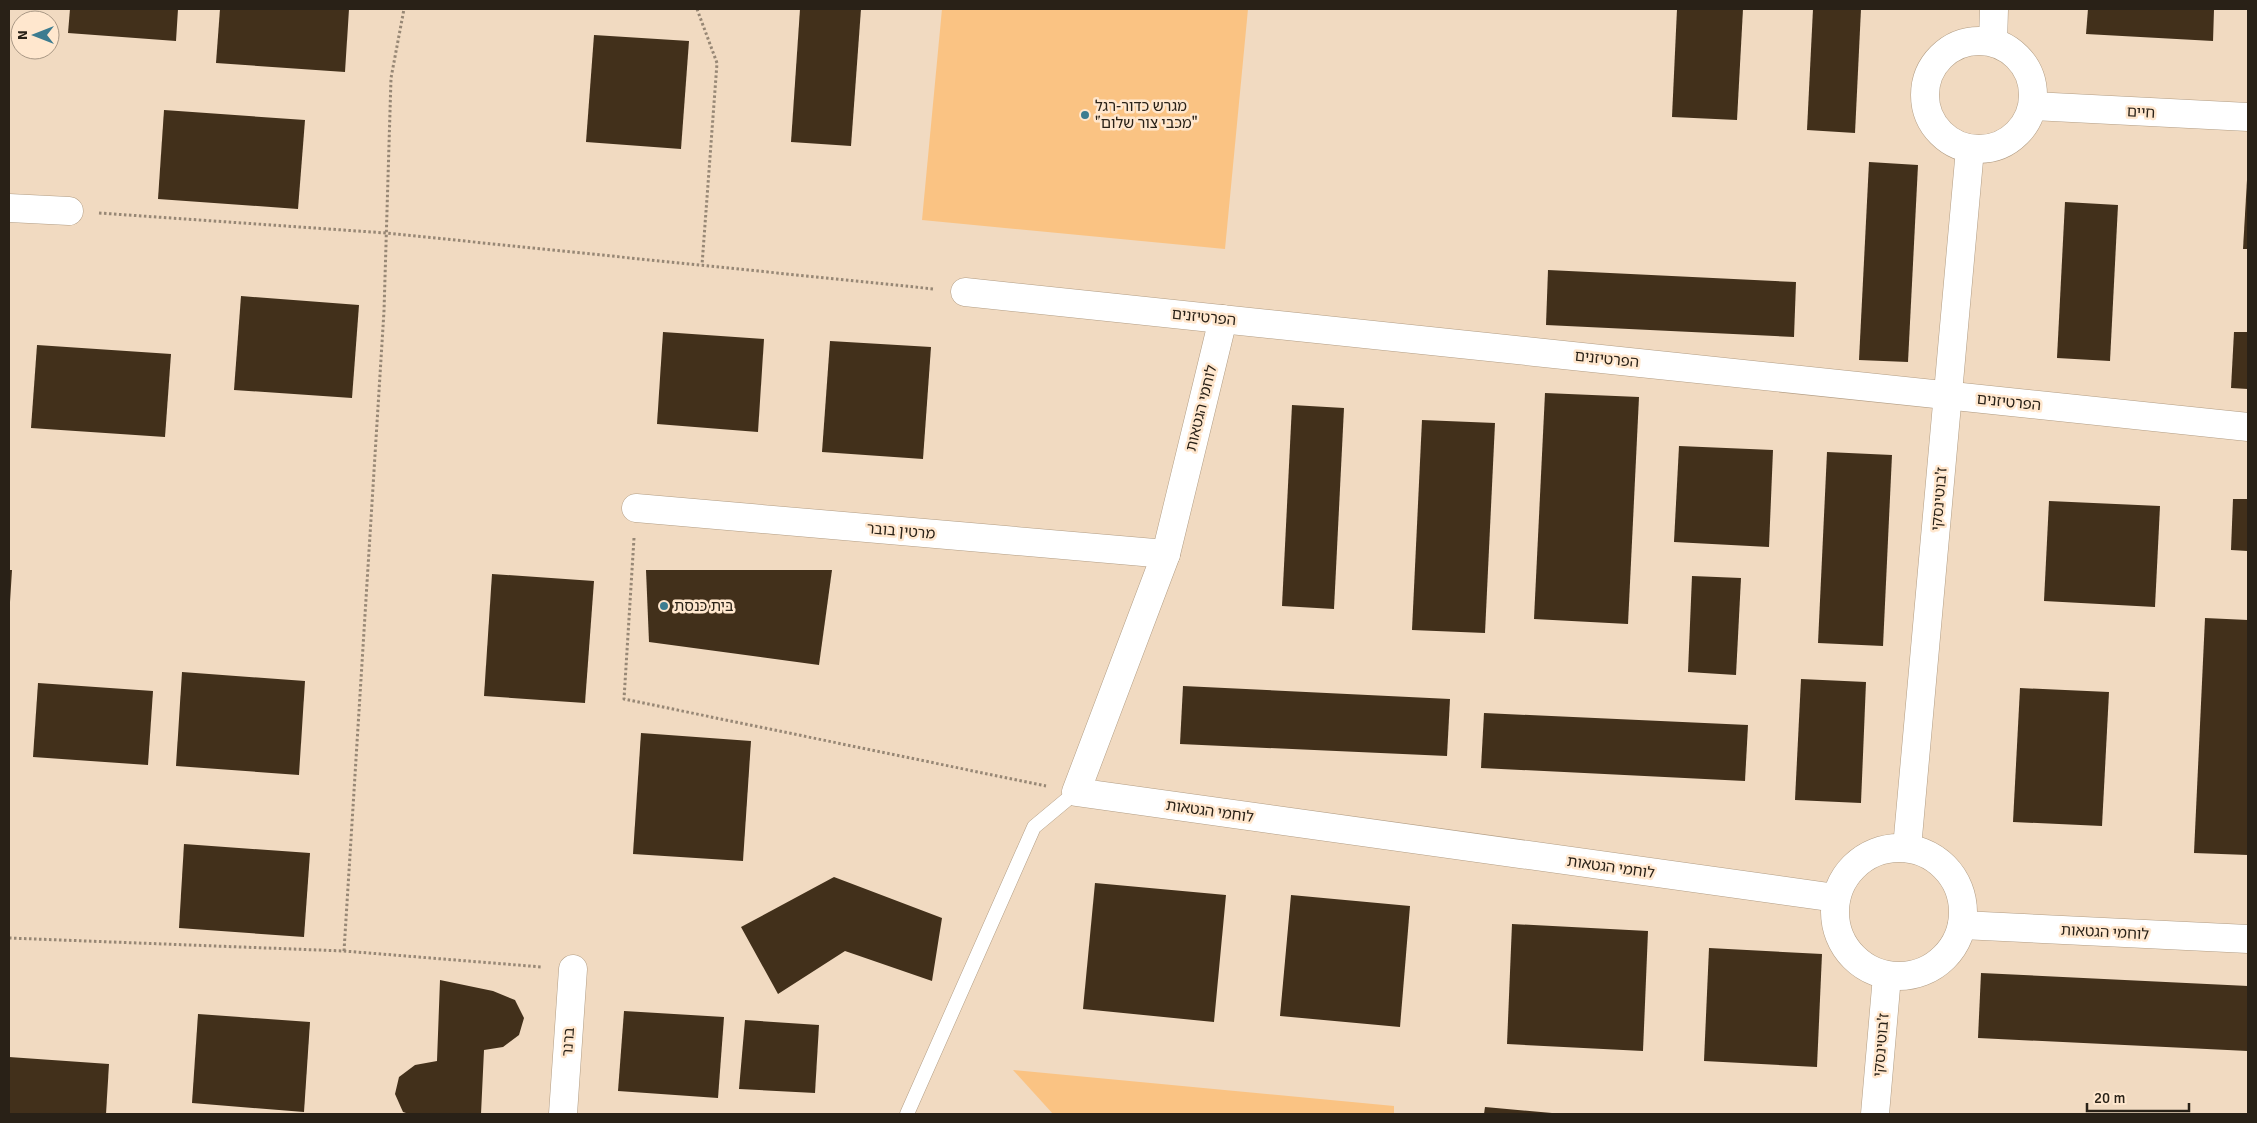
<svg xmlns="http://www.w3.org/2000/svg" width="2257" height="1123" viewBox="0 0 2257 1123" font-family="Signika,'Noto Sans Hebrew',sans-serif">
<rect width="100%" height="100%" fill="#f1dac1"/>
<!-- green -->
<g fill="#fac383">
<path d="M942,9H1248L1225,249L922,220Z"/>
<path d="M1013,1070L1394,1106V1114H1053Z"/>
</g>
<!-- building -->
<g fill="#42301b">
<path d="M70,9H178L176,41L68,33Z"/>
<path d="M220,9H349L345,72L216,63Z"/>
<path d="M800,9H861L851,146L791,142Z"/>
<path d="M1677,9H1743L1737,120L1672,117Z"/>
<path d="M1813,9H1861L1855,133L1807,130Z"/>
<path d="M2088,9H2214L2213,41L2086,34Z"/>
<path d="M594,35L689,41L681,149L586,142Z"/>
<path d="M164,110L305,120L298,209L158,199Z"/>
<path d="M1869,162L1918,165L1908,362L1859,360Z"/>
<path d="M2247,180H2248V249H2243Z"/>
<path d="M2065,202L2118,205L2110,361L2057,358Z"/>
<path d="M1548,270L1796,282L1794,337L1546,325Z"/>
<path d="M241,296L359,305L352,398L234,390Z"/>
<path d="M663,332L764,339L758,432L657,424Z"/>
<path d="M2234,332H2248V389L2231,388Z"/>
<path d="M830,341L931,347L923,459L822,452Z"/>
<path d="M37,345L171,354L165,437L31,428Z"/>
<path d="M1545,393L1639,397L1628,624L1534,619Z"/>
<path d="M1292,405L1344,408L1334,609L1282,606Z"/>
<path d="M1422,420L1495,423L1485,633L1412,630Z"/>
<path d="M1679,446L1773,450L1769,547L1674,542Z"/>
<path d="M1827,452L1892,455L1883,646L1818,643Z"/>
<path d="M2233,499H2248V551L2231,550Z"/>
<path d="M2049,501L2160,506L2155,607L2044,601Z"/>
<path d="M9,570H12L10,602H9Z"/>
<path d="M646,570H832L819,665L649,642Z"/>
<path d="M492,574L594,581L585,703L484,696Z"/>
<path d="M1692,576L1741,578L1736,675L1688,672Z"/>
<path d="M2205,618L2248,620V855L2194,853Z"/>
<path d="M182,672L305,681L299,775L176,766Z"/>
<path d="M1801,679L1866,682L1861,803L1795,800Z"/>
<path d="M38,683L153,691L148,765L33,757Z"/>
<path d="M1183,686L1450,699L1447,756L1180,744Z"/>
<path d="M2020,688L2109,692L2102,826L2013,822Z"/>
<path d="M1484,713L1748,725L1745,781L1481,768Z"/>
<path d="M641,733L751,741L743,861L633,854Z"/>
<path d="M184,844L310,853L304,937L179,928Z"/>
<path d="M834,877L942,918L932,981L845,951L778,994L741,927Z"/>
<path d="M1095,883L1226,895L1214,1022L1083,1009Z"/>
<path d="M1291,895L1410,906L1400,1027L1280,1016Z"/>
<path d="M1512,924L1648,931L1643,1051L1507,1044Z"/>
<path d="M1709,948L1822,954L1817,1067L1704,1061Z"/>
<path d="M1981,973L2248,986V1051L1978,1038Z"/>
<path d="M440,980L493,991L515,1000L524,1018L519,1035L503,1047L484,1050L481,1114H409L403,1112L395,1094L399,1077L415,1065L437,1061Z"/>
<path d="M624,1011L724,1017L718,1098L618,1091Z"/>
<path d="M198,1014L310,1022L304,1112L192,1103Z"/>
<path d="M745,1020L819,1025L815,1093L739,1089Z"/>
<path d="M9,1057L109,1064L106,1114H9Z"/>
<path d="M1485,1107L1552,1113V1114H1484Z"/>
</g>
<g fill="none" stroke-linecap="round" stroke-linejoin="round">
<defs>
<path id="lane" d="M907,1114L1034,827L1076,792"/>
<g id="street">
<path d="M9,208L69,211"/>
<path d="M965,292L2248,427"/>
<path d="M1223,319L1166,554L1076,792L1836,898"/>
<path d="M636,508L1166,554"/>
<path d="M1962,925L2248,939"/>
<path d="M563,1114L573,969"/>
</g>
<g id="secondary">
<circle cx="1979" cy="95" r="54"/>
<path d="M1993,42L1994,9"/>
<path d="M2033,106L2248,117"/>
<path d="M1907,848L1970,149"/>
<circle cx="1899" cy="912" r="64"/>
<path d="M1875,1114L1887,976"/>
</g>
</defs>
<!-- lane casing -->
<use href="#lane" stroke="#b29d84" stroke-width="15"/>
<!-- street casing -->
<use href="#street" stroke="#b29d84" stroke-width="29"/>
<!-- secondary casing -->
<use href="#secondary" stroke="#b29d84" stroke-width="29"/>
<!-- path -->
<g stroke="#978775" stroke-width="3" stroke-dasharray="2.5 2.5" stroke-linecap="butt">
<path d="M697,9L717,63L702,265"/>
<path d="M99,213L386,233L934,289"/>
<path d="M634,538L624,699L1046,786"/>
<path d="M9,938L344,951L542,967"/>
<path d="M344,951L384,311L391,78L404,9"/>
</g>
<!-- lane -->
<use href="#lane" stroke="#fff" stroke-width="14"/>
<!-- street -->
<use href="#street" stroke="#fff" stroke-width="28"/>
<!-- secondary -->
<use href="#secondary" stroke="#fff" stroke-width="28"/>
</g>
<!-- markers -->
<g fill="#3c7c90" stroke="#ffe7ce" stroke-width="2">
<circle cx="1085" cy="115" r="5"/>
<circle cx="664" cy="606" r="5"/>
</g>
<g text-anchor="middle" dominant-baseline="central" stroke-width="5" stroke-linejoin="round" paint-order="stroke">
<!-- poi labels -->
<g font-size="15" fill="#292117" stroke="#ffe7ce" text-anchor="start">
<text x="1095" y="106">מגרש כדור-רגל<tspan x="1095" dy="17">"מכבי צור שלום"</tspan></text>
<text x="674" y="606">בית כנסת</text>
</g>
<!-- street labels -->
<g font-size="15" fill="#292117" stroke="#ffe7ce">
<text transform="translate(2141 112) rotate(3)">חיים</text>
<text transform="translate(1204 317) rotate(6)">הפרטיזנים</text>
<text transform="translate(1607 359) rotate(6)">הפרטיזנים</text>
<text transform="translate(2009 402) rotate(6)">הפרטיזנים</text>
<text transform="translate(1201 408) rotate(-76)">לוחמי הגטאות</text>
<text transform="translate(1939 499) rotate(-85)">ז'בוטינסקי</text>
<text transform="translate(901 531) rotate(5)">מרטין בובר</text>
<text transform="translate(1210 811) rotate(8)">לוחמי הגטאות</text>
<text transform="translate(1611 867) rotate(8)">לוחמי הגטאות</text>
<text transform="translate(2105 932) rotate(3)">לוחמי הגטאות</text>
<text transform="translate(568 1042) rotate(-86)">ברנר</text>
<text transform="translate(1881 1045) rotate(-85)">ז'בוטינסקי</text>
</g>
</g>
<!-- border -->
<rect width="2257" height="1123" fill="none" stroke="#292117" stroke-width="20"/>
<!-- north arrow -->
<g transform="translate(35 35) rotate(270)"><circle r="24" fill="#ffe7ce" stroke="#a99885"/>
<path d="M0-4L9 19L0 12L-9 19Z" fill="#3c7c90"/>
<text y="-8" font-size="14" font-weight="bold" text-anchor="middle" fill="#292117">N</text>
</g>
<!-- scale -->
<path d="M2087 1103v8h102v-8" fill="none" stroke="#292117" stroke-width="2.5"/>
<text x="2094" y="1103" font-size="15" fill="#292117" stroke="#ffe7ce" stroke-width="4" paint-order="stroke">20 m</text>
</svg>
